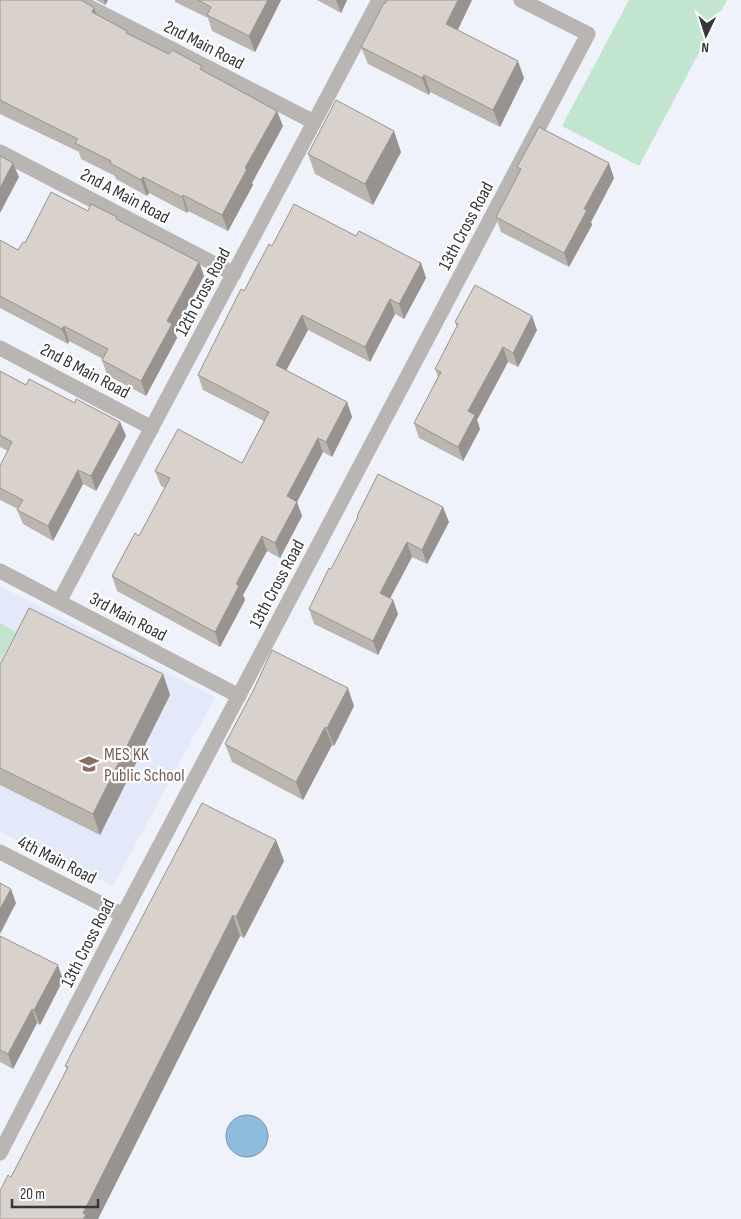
<svg xmlns="http://www.w3.org/2000/svg" width="741" height="1219" viewBox="0 0 741 1219" font-family="'Sofia Sans Condensed',sans-serif">
<rect width="100%" height="100%" fill="#eff2fa"/>
<!-- built -->
<path fill="#e4e9f9" d="M0,586L215,697L113,886L0,832Z"/>
<!-- green -->
<g fill="#c2e5cf">
<path d="M629,0H727L639,166L562,126Z"/>
<path d="M0,623L16,632L0,662Z"/>
</g>
<!-- water -->
<circle fill="#8ebcdc" stroke="#7394ab" cx="247" cy="1136" r="21"/>
<g fill="none" stroke-linecap="round" stroke-linejoin="round">
<!-- minor -->
<g stroke="#b9b5b3" stroke-width="15">
<path d="M76,0L314,122"/>
<path d="M0,152L234,274"/>
<path d="M0,348L152,428"/>
<path d="M0,571L239,696"/>
<path d="M59,602L379,0"/>
<path d="M0,852L123,915"/>
<path d="M0,1153L123,915L588,34L521,0"/>
</g>
</g>
<!-- wall -->
<g fill="#bbb5af">
<path d="M0,0L97,14L127,31L129,35L169,54L202,66L203,71L283,126L252,183L253,185L228,231L188,211L187,213L149,193L147,196L116,179L115,176L81,159L79,152L0,114Z"/>
<path d="M96,0H108L105,5Z"/>
<path d="M175,0H281L255,52L212,31L208,18L175,2Z"/>
<path d="M317,0H347L341,13Z"/>
<path d="M387,0H472L458,30L524,78L500,127L430,92L429,95L368,64L361,47Z"/>
<path d="M401,152L373,205L315,174L308,154Z"/>
<path d="M517,167L614,178L591,222L592,225L569,267L501,232L496,217L519,172Z"/>
<path d="M88,211L118,220L199,262L204,276L174,331L177,338L146,396L107,375L102,360L103,359L69,341L68,344L0,308V240L18,250L25,243Z"/>
<path d="M356,236L421,263L426,278L404,319L395,314L370,362L308,330L286,370L347,402L352,417L332,457L323,452L297,502L302,516L280,558L267,551L243,595L245,600L220,647L117,591L112,576L139,536L165,488L161,486L155,471L242,463L264,421L203,390L198,375L244,291L272,246Z"/>
<path d="M455,322L537,330L518,367L508,362L477,420L480,429L463,461L419,438L414,423L438,377L435,369L457,327Z"/>
<path d="M0,371L26,385L75,403L120,422L126,436L96,491L83,484L53,541L23,524L17,510L18,509L0,500V466L8,451L0,447Z"/>
<path d="M357,516L449,522L427,564L412,557L390,598L393,600L398,614L378,655L314,624L309,609L331,569L358,519Z"/>
<path d="M0,665L163,674L170,695L100,835L0,785Z"/>
<path d="M354,706L334,746L332,745L303,800L232,762L225,744Z"/>
<path d="M276,840L284,861L244,938L240,936L98,1219H0L11,1177L67,1069L65,1066Z"/>
<path d="M0,936L63,980L40,1025L37,1023L13,1069L0,1062Z"/>
</g>
<!-- shaded-wall -->
<g fill="#98938f">
<path d="M104,0H108L105,5Z"/>
<path d="M268,0H281L255,52L249,36Z"/>
<path d="M336,0H347L341,13Z"/>
<path d="M458,0H472L452,41L446,24Z"/>
<path d="M94,8L100,24L92,12Z"/>
<path d="M518,61L524,78L500,127L493,110Z"/>
<path d="M424,75L430,92L429,95L422,78Z"/>
<path d="M277,111L283,126L252,183L253,185L228,231L222,215L245,168Z"/>
<path d="M394,131L401,152L373,205L365,184Z"/>
<path d="M13,163L19,177L0,213V188Z"/>
<path d="M609,163L614,178L591,222L592,225L569,267L564,253L584,209Z"/>
<path d="M143,177L149,193L147,196L141,180Z"/>
<path d="M183,195L188,211L187,213L182,197Z"/>
<path d="M199,262L204,276L174,331L177,338L146,396L141,381L167,321Z"/>
<path d="M421,263L426,278L404,319L399,304Z"/>
<path d="M390,299L395,314L370,362L365,347Z"/>
<path d="M302,315L308,330L281,380L276,365Z"/>
<path d="M532,316L537,330L518,367L513,353Z"/>
<path d="M64,326L69,341L68,344L62,329Z"/>
<path d="M503,347L508,362L477,420L480,429L463,461L458,447L468,411Z"/>
<path d="M347,402L352,417L332,457L326,442Z"/>
<path d="M120,422L126,436L96,491L91,476Z"/>
<path d="M318,438L323,452L297,502L302,516L280,558L275,543L287,496Z"/>
<path d="M78,470L83,484L53,541L48,526Z"/>
<path d="M443,507L449,522L427,564L422,550Z"/>
<path d="M262,536L267,551L243,595L245,600L220,647L215,632L236,584Z"/>
<path d="M407,542L412,557L385,608L380,593Z"/>
<path d="M393,600L398,614L378,655L373,641Z"/>
<path d="M163,674L170,695L100,835L93,814Z"/>
<path d="M348,688L354,706L334,746L327,728Z"/>
<path d="M325,727L332,745L303,800L296,782Z"/>
<path d="M276,840L284,861L244,938L236,917Z"/>
<path d="M11,889L16,903L0,934V909Z"/>
<path d="M233,915L240,936L98,1219H83V1213Z"/>
<path d="M58,965L63,980L40,1025L34,1010Z"/>
<path d="M32,1009L37,1023L13,1069L8,1054Z"/>
</g>
<!-- building -->
<g fill="#d9d2cc" stroke="#98938f">
<path d="M0,0H81L94,8L92,12L127,31L126,33L169,54L172,50L202,66L200,69L277,111L245,168L247,169L222,215L183,195L182,197L143,177L141,180L110,163L111,161L75,143L78,139L0,100Z"/>
<path d="M198,0H268L249,36L207,15L211,7Z"/>
<path d="M387,0H458L446,24L518,61L493,110L424,75L422,78L361,47L384,3L385,4Z"/>
<path d="M336,100L394,131L365,184L308,154Z"/>
<path d="M539,127L609,163L584,209L587,210L564,253L496,217L521,169L517,167Z"/>
<path d="M0,156L13,163L0,188Z"/>
<path d="M51,192L88,211L91,204L117,217L116,219L199,262L167,321L172,324L141,381L102,360L108,349L64,326L62,329L0,296V240L18,250L23,242L25,243Z"/>
<path d="M294,204L356,236L359,231L421,263L399,304L390,299L365,347L302,315L276,365L347,402L326,442L318,438L287,496L297,502L275,543L262,536L236,584L239,586L215,632L112,576L135,533L139,536L170,478L155,471L178,429L242,463L269,412L198,375L241,289L244,291L269,244L272,246Z"/>
<path d="M475,285L532,316L513,353L503,347L468,411L475,415L458,447L414,423L441,372L435,369L458,324L455,322Z"/>
<path d="M0,371L26,385L29,379L75,403L76,399L120,422L91,476L78,470L48,526L17,510L23,500L0,488V466L12,442L0,435Z"/>
<path d="M378,474L443,507L422,550L407,542L380,593L393,600L373,641L309,609L329,568L331,569L358,517L357,516Z"/>
<path d="M29,608L163,674L93,814L0,768V665Z"/>
<path d="M272,650L348,688L327,728L325,727L296,782L225,744L253,691Z"/>
<path d="M202,803L276,840L236,917L233,915L83,1213L86,1215L83,1219H0V1191L8,1175L11,1177L68,1067L65,1066L114,971Z"/>
<path d="M0,883L11,889L0,909Z"/>
<path d="M0,936L58,965L34,1010L32,1009L8,1054L0,1050Z"/>
</g>
<!-- icons -->
<defs>
<symbol id="school-bare" viewBox="-9 -9 18 18"><path d="M0-5L7-2L0 1L-7-2ZM-4 1L0 2.5L4 1V4Q0 6-4 4Z" fill="#8d6e63" stroke="#fff" stroke-width="2.5" paint-order="stroke"/></symbol>
</defs>
<g fill-rule="evenodd">
<use href="#school-bare" x="75" y="750" width="28" height="28"/>
</g>
<g text-anchor="middle" dominant-baseline="central" stroke-width="4.5" stroke-linejoin="round" paint-order="stroke">
<!-- street labels -->
<g font-size="18" fill="#353639" stroke="#fff">
<text transform="translate(204 45) rotate(27)">2nd Main Road</text>
<text transform="translate(125 196) rotate(28)">2nd A Main Road</text>
<text transform="translate(466 226) rotate(-62)">13th Cross Road</text>
<text transform="translate(203 292) rotate(-62)">12th Cross Road</text>
<text transform="translate(85 371) rotate(28)">2nd B Main Road</text>
<text transform="translate(277 584) rotate(-62)">13th Cross Road</text>
<text transform="translate(128 617) rotate(28)">3rd Main Road</text>
<text transform="translate(57 860) rotate(27)">4th Main Road</text>
<text transform="translate(88 943) rotate(-63)">13th Cross Road</text>
</g>
<!-- education labels -->
<g font-size="18" fill="#785e54" stroke="#fff" text-anchor="start">
<text x="104" y="754">MES KK<tspan x="104" dy="21">Public School</tspan></text>
</g>
</g>
<!-- north arrow -->
<g transform="translate(706 35) rotate(184)" stroke="#ffffff" stroke-width="4" paint-order="stroke">
<path d="M0-4L9 19L0 12L-9 19Z" fill="#353639"/>
<text y="-8" font-size="14" font-weight="bold" text-anchor="middle" fill="#353639">N</text>
</g>
<!-- scale -->
<path d="M12 1199v8h86v-8" fill="none" stroke="#353639" stroke-width="2.5"/>
<text x="20" y="1199" font-size="15" fill="#353639" stroke="#ffffff" stroke-width="4" paint-order="stroke">20 m</text>
</svg>
